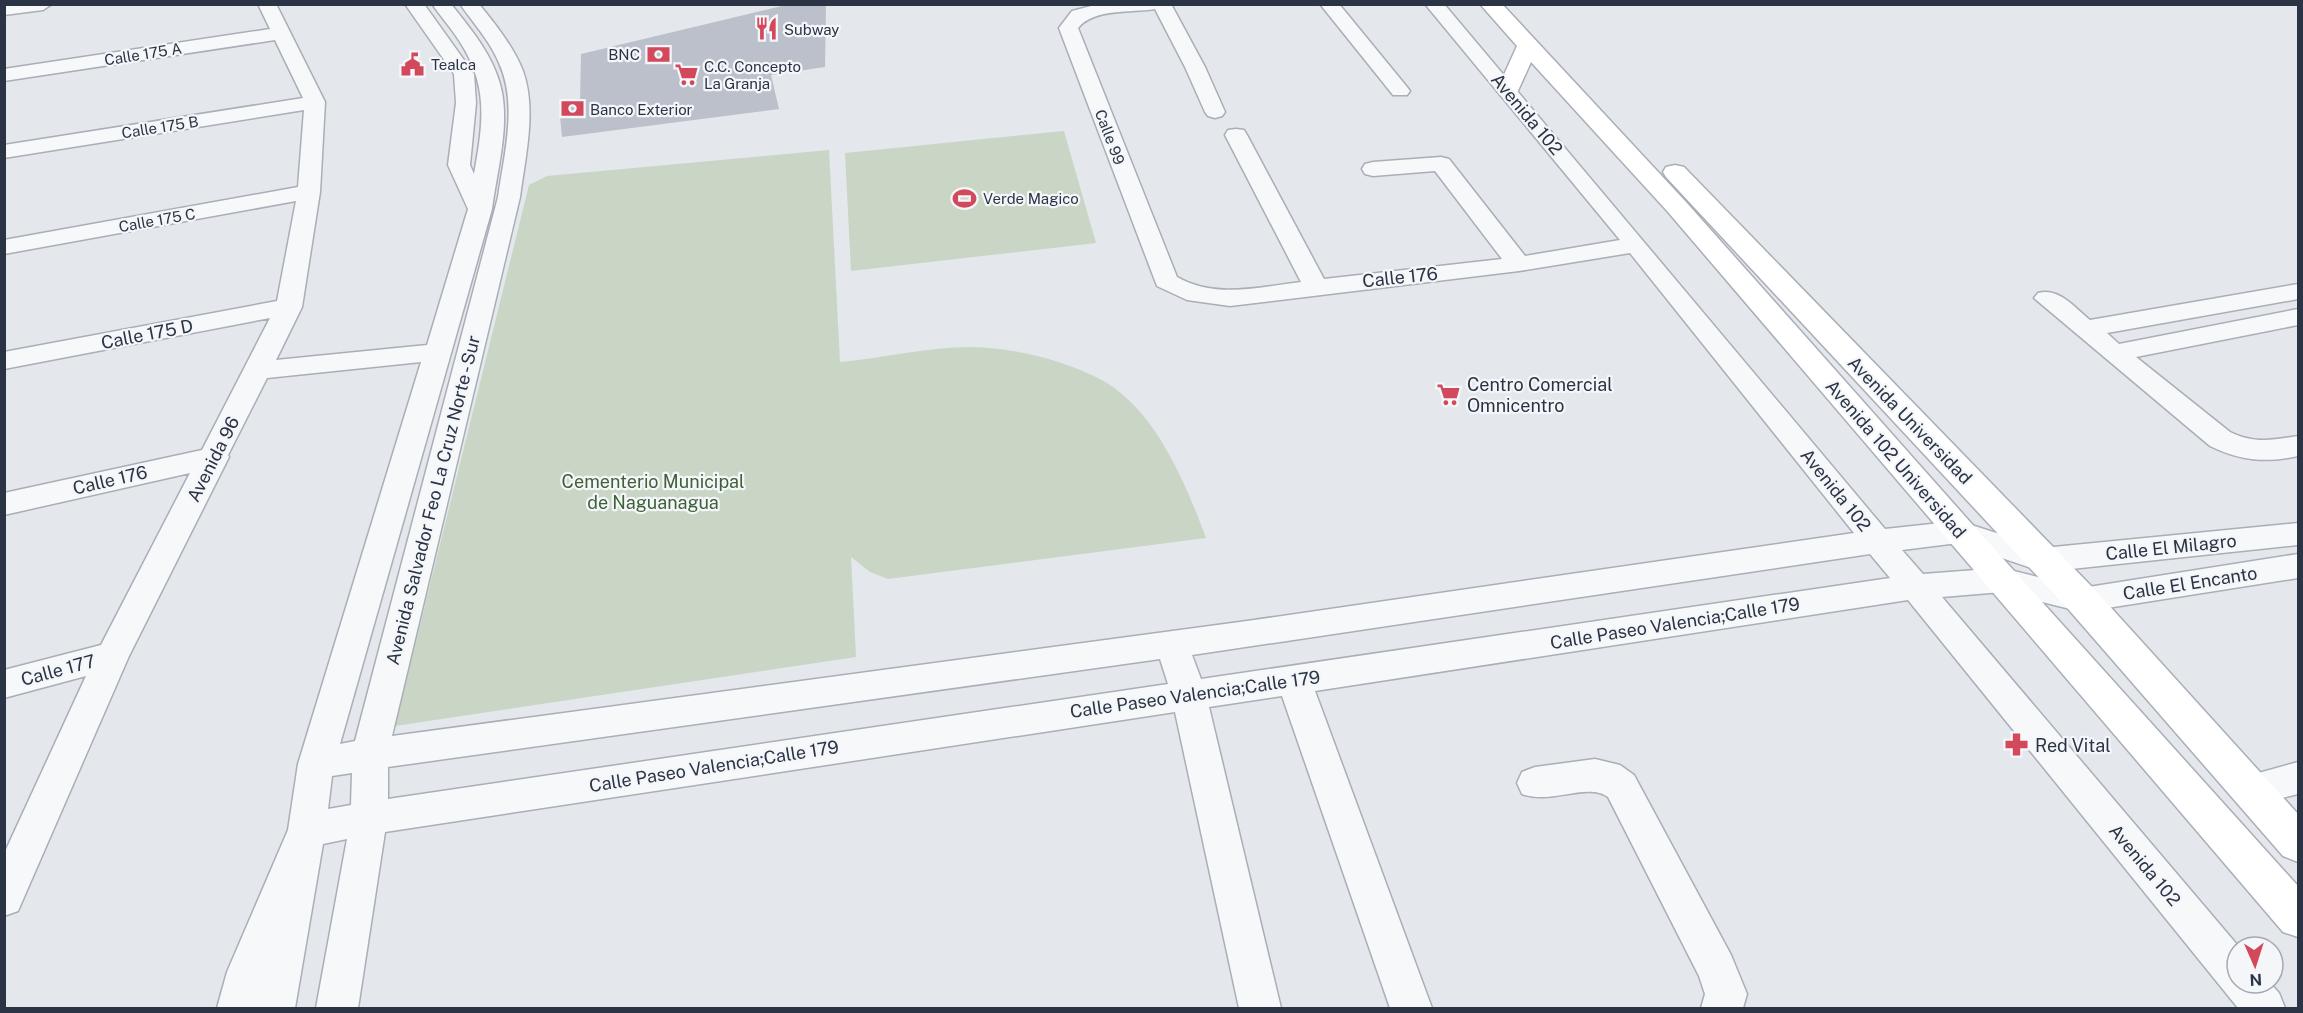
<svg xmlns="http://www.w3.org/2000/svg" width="2303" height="1013" viewBox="0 0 2303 1013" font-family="'Public Sans',sans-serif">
<rect width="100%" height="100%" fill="#e4e7ec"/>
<!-- green -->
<g fill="#c9d6c5">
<path d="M1064,131L1096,243L851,271L845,153Z"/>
<path d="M829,150L840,362C884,358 927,347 971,347C999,348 1026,352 1052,360C1071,366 1090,373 1107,383C1157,414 1186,484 1206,538L888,579L870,572L851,557L856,657L395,726L529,185L547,176Z"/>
</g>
<!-- building -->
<path fill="#bbc0ca" d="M790,4H826L825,67L771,75L779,109L562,137L559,106L580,103L581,54Z"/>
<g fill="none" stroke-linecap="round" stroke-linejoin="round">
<defs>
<g id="minor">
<path d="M4,4H52L43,10L4,15Z"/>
<path d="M258,4H276L325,102L320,192L302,307L276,360L427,345L468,209L448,165L456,103L454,74L405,4H424L474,74L476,103L470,165L474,174C483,124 489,87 460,42C452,29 441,17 432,4H451C470,28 492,54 500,84C511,123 497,170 492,209L340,744L355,741L498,197C504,155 518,104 499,63C490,41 474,24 460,4H479C496,25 513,46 523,71C537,110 525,158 520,197L392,736L1247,621L1854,533L1630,253L1519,271L1230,306L1187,300L1157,286L1059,28L1072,11L1099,4H1171L1205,67L1225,112L1222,116L1215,118L1208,116L1205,112L1185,67L1155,9C1131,13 1094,8 1078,28L1177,277C1215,299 1259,287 1301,282L1225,135L1228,130L1236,129L1244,130L1247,135L1324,279L1502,259L1435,171L1373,176L1365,174L1362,169L1365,164L1373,162L1441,157L1449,159L1525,256L1620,240L1425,4H1444L1885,529L1959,521L2043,548L2298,523V545L2043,572L1958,543L1902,550L1923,574L2002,568L2082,588L2298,554V578L2082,612L2002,592L1942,597L2239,947H2237V983H2270L2279,993L2285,1008H2238L1908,600L1315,691L1432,1008H1390L1282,696L1209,707L1281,1008H1239L1175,712L385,832L358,1008H316L347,839L323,844L295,1008H217L227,972L288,830L298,764L421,362L267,378L228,455L229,457L129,656L18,911L4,916V854L86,676L4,698V670L101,645L190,473L4,515V493L202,450L270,318L4,369V352L277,301L296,201L4,254V240L298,187L304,110L4,158V145L303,98L275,40L4,81V69L270,29ZM1870,554L1890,578L1201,679L1192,655ZM1160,659L1168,684L388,799V767ZM352,773L351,805L328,809L332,776Z"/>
<path d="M1320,4H1339L1407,87L1410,91L1407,95H1393Z"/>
<path d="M2298,284V299L2107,333L2119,344L2298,309V325L2136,357L2230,432C2254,444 2273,440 2298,436V456C2266,463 2240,461 2210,446L2034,298L2038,293C2059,287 2075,308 2090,320Z"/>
<path d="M1595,759L1620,765L1634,775L1731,955L1747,994L1743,1008H1701L1705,994L1699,976L1608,797C1587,782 1551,805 1522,794L1517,783L1522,772L1535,767Z"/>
<path d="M2298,762V794L2250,806L2237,801L2232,790L2237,779Z"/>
</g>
<g id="secondary">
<path d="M1480,4H1502L1686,202L1971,523L2298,886V937L2283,932L1668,212L1531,62L1516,95L1508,97L1500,95L1497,90L1517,46Z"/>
<path d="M1675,165L1684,167L2095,590L2298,814V862L2283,856L2069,610L1666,177L1663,172L1666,167Z"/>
</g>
</defs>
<!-- minor casing -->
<use href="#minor" stroke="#a9aeb7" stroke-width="3"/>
<!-- secondary casing -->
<use href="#secondary" stroke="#a9aeb7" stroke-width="3"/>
<!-- minor -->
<use href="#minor" fill="#f7f8fa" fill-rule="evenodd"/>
<!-- secondary -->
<use href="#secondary" fill="#fff" fill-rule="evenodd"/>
</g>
<!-- icons -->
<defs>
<symbol id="restaurant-bare" viewBox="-9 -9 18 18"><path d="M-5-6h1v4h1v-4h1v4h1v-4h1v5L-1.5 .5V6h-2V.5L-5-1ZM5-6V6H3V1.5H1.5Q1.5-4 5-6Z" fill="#d1495b" stroke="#f4f6f9" stroke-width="2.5" paint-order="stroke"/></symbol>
<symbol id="bank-bare" viewBox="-9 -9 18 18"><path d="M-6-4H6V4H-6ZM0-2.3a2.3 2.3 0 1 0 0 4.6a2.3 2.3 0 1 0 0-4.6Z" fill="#d1495b" stroke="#f4f6f9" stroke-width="2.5" paint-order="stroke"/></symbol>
<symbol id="civic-bare" viewBox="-9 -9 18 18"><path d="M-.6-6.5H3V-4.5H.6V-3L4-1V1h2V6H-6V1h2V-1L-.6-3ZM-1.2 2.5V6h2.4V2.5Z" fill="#d1495b" stroke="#f4f6f9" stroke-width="2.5" paint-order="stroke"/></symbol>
<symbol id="supermarket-bare" viewBox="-9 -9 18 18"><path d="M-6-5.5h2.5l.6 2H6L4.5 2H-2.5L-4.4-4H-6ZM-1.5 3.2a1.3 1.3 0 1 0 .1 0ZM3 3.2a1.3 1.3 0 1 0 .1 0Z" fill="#d1495b" stroke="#f4f6f9" stroke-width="2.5" paint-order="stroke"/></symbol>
<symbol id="stadium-bare" viewBox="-9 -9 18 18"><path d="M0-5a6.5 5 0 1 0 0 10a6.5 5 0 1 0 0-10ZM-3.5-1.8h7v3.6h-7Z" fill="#d1495b" stroke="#f4f6f9" stroke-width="2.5" paint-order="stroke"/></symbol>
<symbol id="pharmacy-bare" viewBox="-9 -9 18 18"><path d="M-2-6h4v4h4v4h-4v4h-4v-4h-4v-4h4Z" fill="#d1495b" stroke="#f4f6f9" stroke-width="2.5" paint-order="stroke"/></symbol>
</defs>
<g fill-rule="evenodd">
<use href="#restaurant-bare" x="750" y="12" width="33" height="33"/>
<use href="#bank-bare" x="642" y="38" width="33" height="33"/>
<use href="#civic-bare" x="396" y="48" width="33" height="33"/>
<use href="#supermarket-bare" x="670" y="58" width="33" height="33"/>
<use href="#bank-bare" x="556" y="92" width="33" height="33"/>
<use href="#stadium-bare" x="948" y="182" width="33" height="33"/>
<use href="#supermarket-bare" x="1432" y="378" width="33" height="33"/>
<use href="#pharmacy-bare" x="2000" y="728" width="33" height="33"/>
</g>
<g text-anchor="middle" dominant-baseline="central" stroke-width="4.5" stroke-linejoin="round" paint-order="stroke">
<!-- far-poi labels -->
<g font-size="15" fill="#2b3445" stroke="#f4f6f9" text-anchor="start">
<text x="784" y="29">Subway</text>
<text x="640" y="54" text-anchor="end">BNC</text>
<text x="431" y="64">Tealca</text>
<text x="704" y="66">C.C. Concepto<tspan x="704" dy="17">La Granja</tspan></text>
<text x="590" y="109">Banco Exterior</text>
<text x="983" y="198">Verde Magico</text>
</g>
<!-- far-street labels -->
<g font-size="15" fill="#2b3445" stroke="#f4f6f9">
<text transform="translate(143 54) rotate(-9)">Calle 175 A</text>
<text transform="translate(160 127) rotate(-9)">Calle 175 B</text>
<text transform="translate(1110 137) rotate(69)">Calle 99</text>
<text transform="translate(157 220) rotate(-10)">Calle 175 C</text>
</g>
<!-- street labels -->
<g font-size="18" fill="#2b3445" stroke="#f4f6f9">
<text transform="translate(1527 114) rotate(50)">Avenida 102</text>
<text transform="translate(1400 277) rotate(-6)">Calle 176</text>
<text transform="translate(147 334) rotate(-11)">Calle 175 D</text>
<text transform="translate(1910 420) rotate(46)">Avenida Universidad</text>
<text transform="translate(213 459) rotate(-63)">Avenida 96</text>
<text transform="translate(1896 459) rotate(49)">Avenida 102 Universidad</text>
<text transform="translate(110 480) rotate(-13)">Calle 176</text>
<text transform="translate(1836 490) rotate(51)">Avenida 102</text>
<text transform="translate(433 500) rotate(-76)">Avenida Salvador Feo La Cruz Norte - Sur</text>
<text transform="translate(2171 547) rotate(-6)">Calle El Milagro</text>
<text transform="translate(2190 583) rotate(-9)">Calle El Encanto</text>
<text transform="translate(1675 623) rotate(-9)">Calle Paseo Valencia;Calle 179</text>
<text transform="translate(58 670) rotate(-15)">Calle 177</text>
<text transform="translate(1195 694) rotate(-8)">Calle Paseo Valencia;Calle 179</text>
<text transform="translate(714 766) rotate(-9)">Calle Paseo Valencia;Calle 179</text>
<text transform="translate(2145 865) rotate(50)">Avenida 102</text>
</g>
<!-- poi labels -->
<g font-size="18" fill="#2b3445" stroke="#f4f6f9" text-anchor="start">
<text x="1467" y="384">Centro Comercial<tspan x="1467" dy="21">Omnicentro</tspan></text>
<text x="2035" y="745">Red Vital</text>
</g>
<!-- park labels -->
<g font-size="18" fill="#3f6138" stroke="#f4f6f9">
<text x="653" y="481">Cementerio Municipal<tspan x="653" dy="21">de Naguanagua</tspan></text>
</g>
</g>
<!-- border -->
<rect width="2303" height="1013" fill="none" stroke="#2b3445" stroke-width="12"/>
<!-- north arrow -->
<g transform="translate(2255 965) rotate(177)"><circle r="28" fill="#f4f6f9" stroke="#a4a8b1" stroke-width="1.5"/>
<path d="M0-4.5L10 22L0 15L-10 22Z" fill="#d1495b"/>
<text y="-9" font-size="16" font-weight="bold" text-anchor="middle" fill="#2b3445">N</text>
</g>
</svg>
